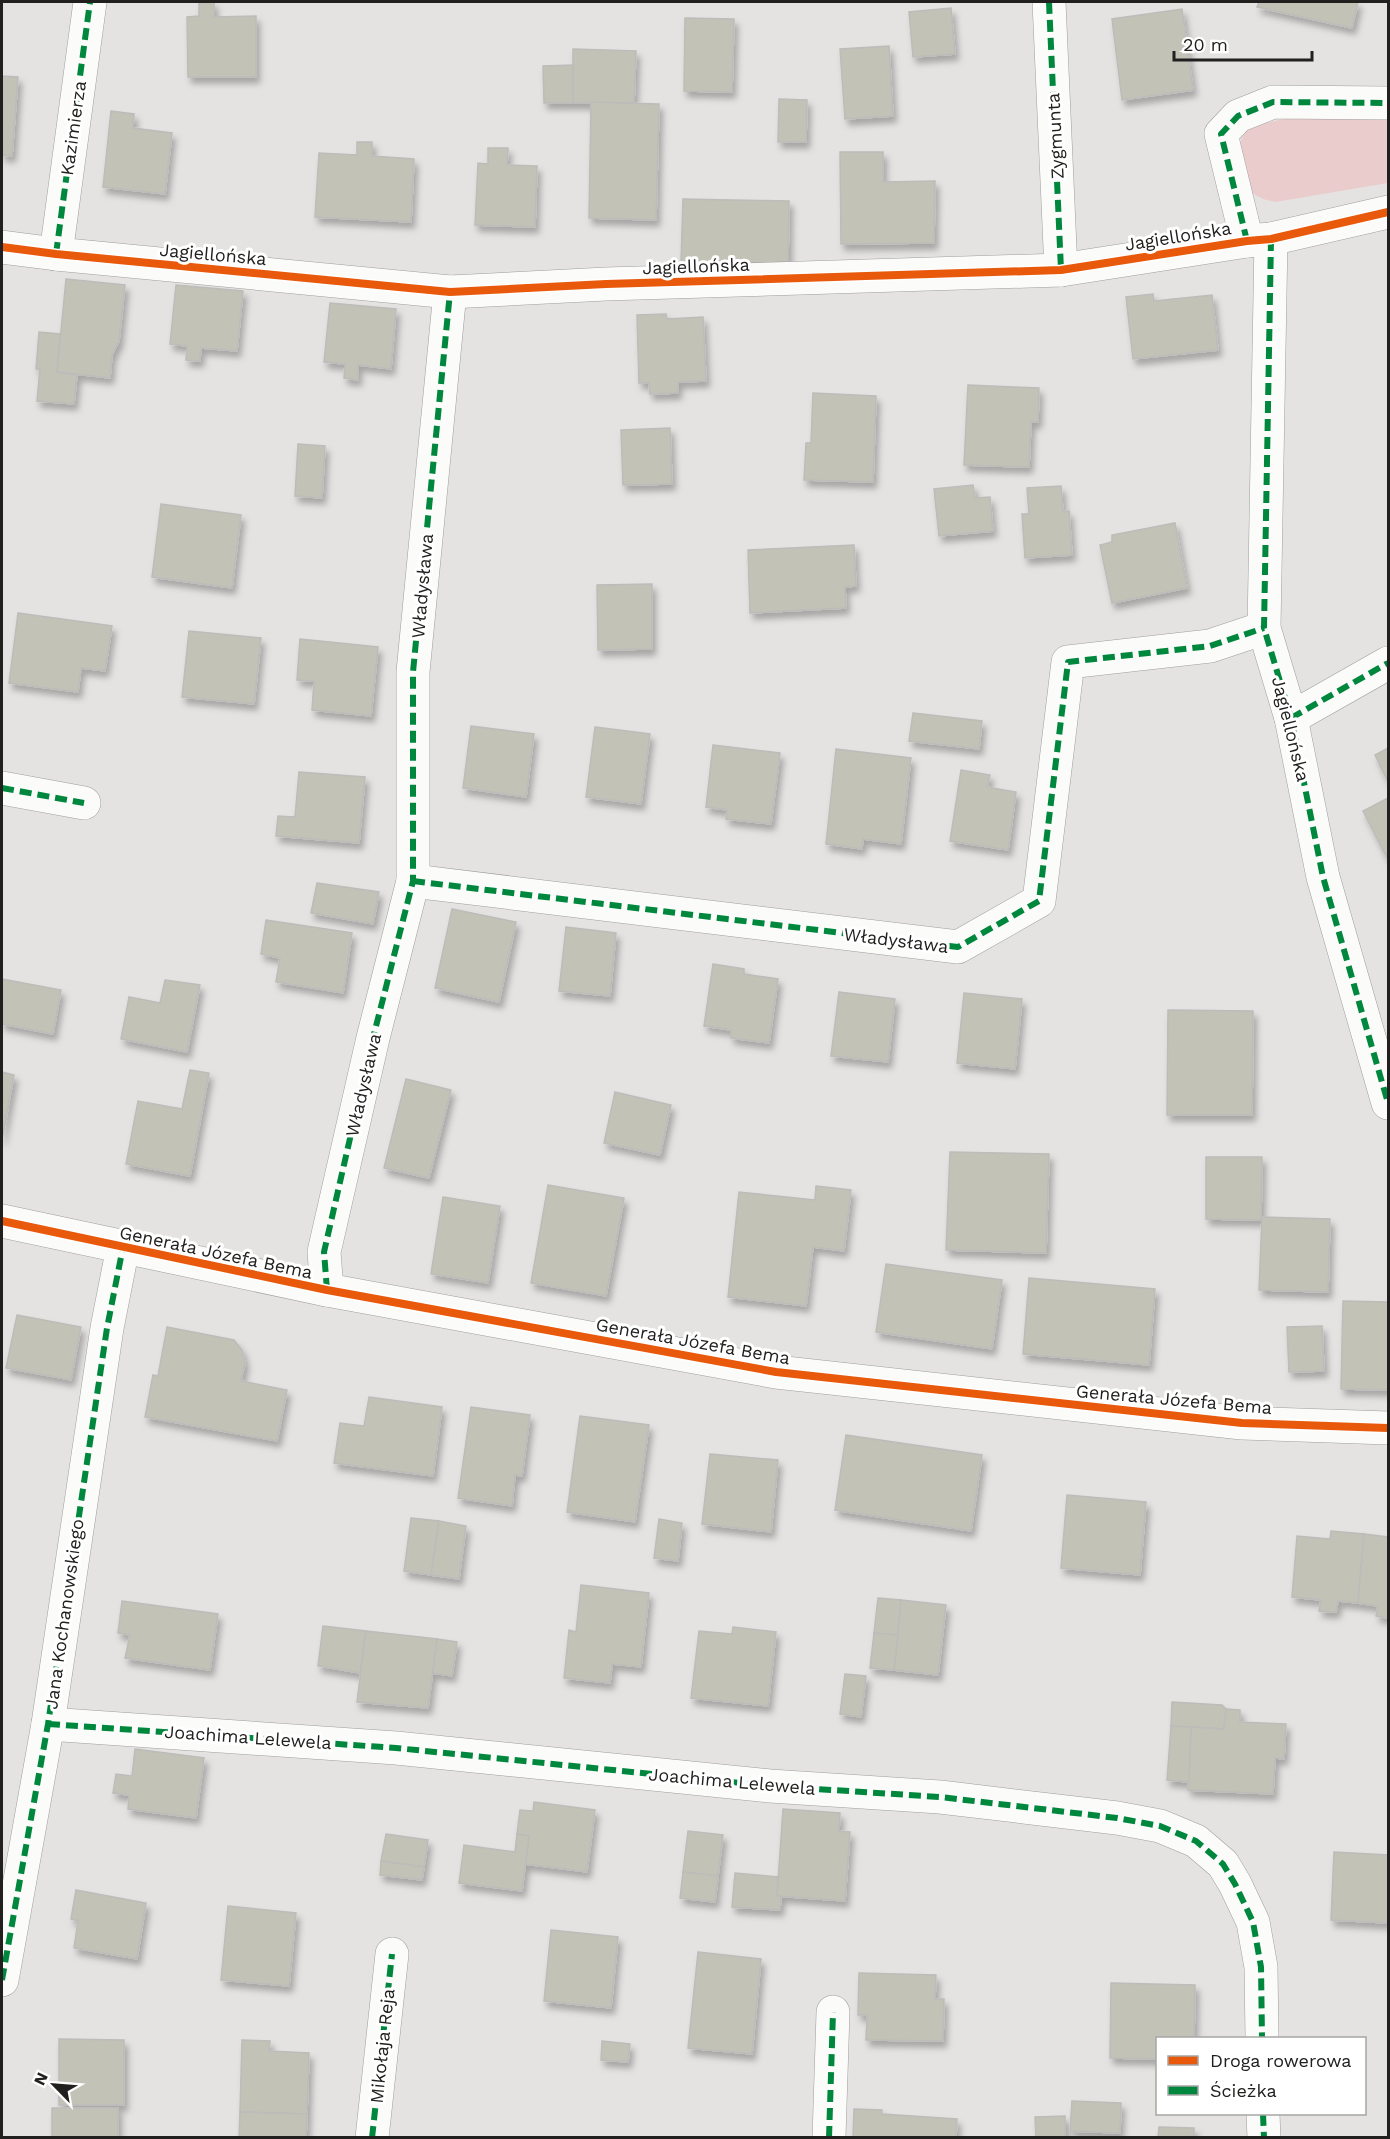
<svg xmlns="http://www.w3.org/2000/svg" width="1390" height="2139" viewBox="0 0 1390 2139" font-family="'Work Sans',sans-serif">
<defs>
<filter id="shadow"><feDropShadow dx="3.5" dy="6" stdDeviation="3" flood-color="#0004"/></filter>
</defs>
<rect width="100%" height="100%" fill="#e4e3e1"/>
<!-- green -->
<path fill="#eacccd" d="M1328,110L1388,116V183L1275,202L1263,199L1252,193L1240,146L1242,138L1251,126Z"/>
<!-- building -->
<g fill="#c3c2b7" stroke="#bcbcba" stroke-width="1.5" filter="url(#shadow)">
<path d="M199,2H214V17L256,16V77H188L187,17L199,16Z"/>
<path d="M1259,2H1358L1352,28L1257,7Z"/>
<path d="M951,8L955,54L913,57L909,12Z"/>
<path d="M1182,9L1193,90L1122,100L1112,19Z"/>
<path d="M685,18L734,19L732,92L684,91Z"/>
<path d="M889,46L893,116L845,119L840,49Z"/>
<path d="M573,49L636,51L634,103H573Z"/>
<path d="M573,65V103H544L543,66Z"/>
<path d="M2,76L18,77L12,156L2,155Z"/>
<path d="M779,99L807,100L806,142H778Z"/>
<path d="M591,102L659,104L656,220L589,218Z"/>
<path d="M111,111L134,114L133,128L172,133L165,194L103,187Z"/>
<path d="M357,142H372V156L414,159L411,222L315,217L319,153L357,155Z"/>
<path d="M488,148H508L507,165L537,166L535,227L475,225L478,163L488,164Z"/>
<path d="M840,152H883V182L935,181L934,243L841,244Z"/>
<path d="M683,199L789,201L788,263L681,262Z"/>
<path d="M66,279L125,285L119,341L112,355L110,378L57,372Z"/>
<path d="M176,285L243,291L237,351L201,348L200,361L186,360L187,346L170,344Z"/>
<path d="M1153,294L1154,301L1212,295L1218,350L1133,359L1126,297Z"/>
<path d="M330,303L396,309L391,369L358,365V380L344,378L345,364L324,362Z"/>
<path d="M666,314L667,319L703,317L706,381L678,382V393L650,394L649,383H639L637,315Z"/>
<path d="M39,332L60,334L57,372L77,375L74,404L37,401L40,369H36Z"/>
<path d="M968,385L1039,388L1038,422H1031L1029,467L964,465Z"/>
<path d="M813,393L876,396L873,482L804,480L806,443H811Z"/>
<path d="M670,428L672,484L623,485L621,430Z"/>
<path d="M298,444L325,446L322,498L295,496Z"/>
<path d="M973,485L975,498L990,497L993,531L939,536L934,489Z"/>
<path d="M1061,486L1063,512L1069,511L1072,555L1025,558L1022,514H1029L1027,488Z"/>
<path d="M161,504L241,515L232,588L152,577Z"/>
<path d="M1175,523L1187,588L1112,603L1100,545L1112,542V535Z"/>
<path d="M854,545L856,586L845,587L846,608L750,613L748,550Z"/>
<path d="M652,584V649L598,650L597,585Z"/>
<path d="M18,613L112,626L105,671L81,668L78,692L9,683Z"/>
<path d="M189,631L261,638L254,704L182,697Z"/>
<path d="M300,639L378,647L371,716L312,710L314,681L297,680Z"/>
<path d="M913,713L982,721L979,749L909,741Z"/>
<path d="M471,726L534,734L526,797L463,788Z"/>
<path d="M595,727L650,734L641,804L586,797Z"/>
<path d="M713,745L780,753L771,824L726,819L727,810L706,807Z"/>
<path d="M1388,748V782L1375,755Z"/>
<path d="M836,749L911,758L901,844L863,839L862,849L826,844Z"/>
<path d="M961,770L990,775L987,787L1016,792L1008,850L950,841Z"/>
<path d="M299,772L365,777L359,843L276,836L278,816L295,817Z"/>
<path d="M1388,798V860L1363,811Z"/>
<path d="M317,883L379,892L373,924L311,913Z"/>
<path d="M452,909L516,922L499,1002L435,988Z"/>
<path d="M266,920L352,933L343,993L276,982L280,958L261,954Z"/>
<path d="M566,927L616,933L610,996L559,991Z"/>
<path d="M713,964L744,969V974L778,979L769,1043L731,1038V1030L704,1026Z"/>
<path d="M2,979L61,990L53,1034L2,1024Z"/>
<path d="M165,980L200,985L187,1052L121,1039L129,997L160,1003Z"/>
<path d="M839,992L895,999L888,1062L831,1056Z"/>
<path d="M964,993L1022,999L1015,1069L957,1063Z"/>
<path d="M1168,1010L1253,1011L1252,1115H1167Z"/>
<path d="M190,1070L209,1073L190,1176L126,1164L138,1101L182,1109Z"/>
<path d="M2,1072L14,1075L2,1140Z"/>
<path d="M406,1079L451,1090L429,1178L384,1168Z"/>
<path d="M615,1092L671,1105L660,1155L604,1143Z"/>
<path d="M950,1152L1049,1154L1046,1253L946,1250Z"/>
<path d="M1206,1157H1262L1261,1220L1206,1219Z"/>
<path d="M548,1185L624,1198L606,1296L531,1283Z"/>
<path d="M816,1186L851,1190L844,1251L813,1247L806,1306L728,1297L739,1192L815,1200Z"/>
<path d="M443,1197L500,1206L488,1283L431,1274Z"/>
<path d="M1262,1217L1330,1219L1328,1292L1259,1290Z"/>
<path d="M886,1264L1002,1280L992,1349L876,1332Z"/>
<path d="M1029,1278L1155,1289L1149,1365L1023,1354Z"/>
<path d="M1343,1301L1388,1302V1390L1341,1389Z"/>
<path d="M17,1315L81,1327L71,1380L6,1368Z"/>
<path d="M1322,1326L1324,1371L1289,1372L1287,1327Z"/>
<path d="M167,1327L234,1340L242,1350L245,1363L241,1381L287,1390L277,1441L145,1417L153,1375L158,1376Z"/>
<path d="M369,1397L442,1407L433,1476L334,1463L340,1423L364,1426Z"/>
<path d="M471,1407L530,1415L522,1476L515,1475L512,1506L458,1498Z"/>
<path d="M580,1416L649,1425L635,1522L567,1512Z"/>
<path d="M846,1435L982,1455L971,1531L835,1510Z"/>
<path d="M710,1454L778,1460L771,1532L702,1524Z"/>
<path d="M1067,1495L1146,1502L1140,1575L1061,1568Z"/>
<path d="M411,1518L439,1521L431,1575L404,1571Z"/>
<path d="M659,1519L682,1523L678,1561L654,1558Z"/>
<path d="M439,1521L466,1526L459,1579L431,1575Z"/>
<path d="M1331,1531L1364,1534L1358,1603L1338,1601L1336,1612L1319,1611L1321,1600L1292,1597L1297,1536L1330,1539Z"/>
<path d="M1364,1534L1388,1537V1618L1376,1616L1378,1606L1358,1603Z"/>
<path d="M581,1585L649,1593L641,1667L612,1664L610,1683L564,1678L569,1630L576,1632Z"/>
<path d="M878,1598L901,1600L898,1635L874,1633Z"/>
<path d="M901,1600L946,1605L938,1675L894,1670Z"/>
<path d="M122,1601L218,1614L210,1670L125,1658L130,1635L118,1633Z"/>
<path d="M323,1626L366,1631L360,1673L318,1666Z"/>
<path d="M733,1627L776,1632L768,1706L691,1698L699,1631L732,1634Z"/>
<path d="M366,1631L437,1639L428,1708L357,1702Z"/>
<path d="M874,1633L898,1635L894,1670L870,1668Z"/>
<path d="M437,1639L457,1642L452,1676L433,1673Z"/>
<path d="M845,1674L866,1676L861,1717L840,1714Z"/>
<path d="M1172,1702L1222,1705L1226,1709L1224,1729L1171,1726Z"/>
<path d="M1226,1709L1240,1710V1722L1286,1724L1284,1759L1275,1758L1273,1794L1188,1790L1191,1727L1224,1729Z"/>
<path d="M1171,1726L1191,1727L1189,1782L1167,1780Z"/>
<path d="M135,1749L204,1758L196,1818L128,1809L129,1795L113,1793L116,1774L132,1776Z"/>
<path d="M534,1802L595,1810L587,1872L525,1864L529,1836L517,1834L520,1810L533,1811Z"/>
<path d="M783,1809L840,1813L839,1831L850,1832L845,1901L777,1896Z"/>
<path d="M688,1831L723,1835L718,1876L683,1872Z"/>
<path d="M386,1834L428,1840L424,1867L381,1861Z"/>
<path d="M517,1834L529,1836L522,1891L459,1883L464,1845L515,1852Z"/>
<path d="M1334,1852L1388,1855V1923L1331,1920Z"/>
<path d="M381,1861L424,1867L422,1880L380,1875Z"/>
<path d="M683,1872L718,1876L715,1902L680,1898Z"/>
<path d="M735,1873L778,1877L777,1896H781L780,1910L732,1907Z"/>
<path d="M76,1890L146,1903L137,1959L74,1948L78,1921L71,1919Z"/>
<path d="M228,1906L296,1913L289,1986L221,1980Z"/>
<path d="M551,1930L618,1937L611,2008L544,2001Z"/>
<path d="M698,1952L761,1959L752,2054L688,2048Z"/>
<path d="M859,1973L936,1975L935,1999H944L943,2041L866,2040L867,2015H858Z"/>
<path d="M1111,1983L1195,1985L1194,2038H1158V2059L1110,2058Z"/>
<path d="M59,2039L124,2040V2105H59Z"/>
<path d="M242,2040L270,2041L269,2051L309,2053L307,2114L240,2112Z"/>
<path d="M602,2041L630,2044L628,2062L601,2060Z"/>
<path d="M1072,2101L1121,2103L1120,2133L1070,2131Z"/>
<rect x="52" y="2108" width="66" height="30"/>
<path d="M854,2109L882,2110V2114L957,2119L956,2138H853Z"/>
<path d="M240,2112L307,2114L306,2138H239Z"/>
<path d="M1065,2116V2137L1036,2138L1035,2117Z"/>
<path d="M1159,2127L1194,2128V2138H1158Z"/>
</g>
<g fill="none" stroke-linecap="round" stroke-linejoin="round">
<defs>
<g id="minor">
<path d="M1049,2L1061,270"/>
<path d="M1271,239L1264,628L1291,718L1323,877L1388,1103"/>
<path d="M1247,241L1221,134L1238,116L1273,102L1388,103"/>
<path d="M2,247L56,254L450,292L606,284L1061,270L1247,241L1271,239L1388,212"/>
<path d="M56,254L90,2"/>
<path d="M1291,718L1388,663"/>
<path d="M2,788L84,803"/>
<path d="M413,881L958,947L1039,901L1068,662L1210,646L1264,628"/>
<path d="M327,1290L324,1252L373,1038L413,881V672L450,292"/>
<path d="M48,1724L396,1748L770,1786L940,1797L1117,1818L1160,1826L1196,1841L1223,1864L1235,1884L1253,1922L1261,1967L1262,2038"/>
<path d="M2,1980L48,1724L107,1328L123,1247"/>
<path d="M1263,2114L1264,2138"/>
<path d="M372,2138L392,1954"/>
<path d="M829,2138L833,2012"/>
</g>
<path id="tertiary" d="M2,1221L327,1290L776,1372L1242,1423L1388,1428"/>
</defs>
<!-- minor casing -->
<use href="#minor" stroke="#9f9e9d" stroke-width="34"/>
<!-- tertiary casing -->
<use href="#tertiary" stroke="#9f9e9d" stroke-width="34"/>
<!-- minor -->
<use href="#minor" stroke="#fbfbfa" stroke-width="33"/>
<!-- tertiary -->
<use href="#tertiary" stroke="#fbfbfa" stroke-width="33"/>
<!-- quiet -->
<g stroke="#00873e" stroke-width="6" stroke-dasharray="12 6" stroke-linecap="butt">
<path d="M1049,2L1061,270"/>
<path d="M1271,239L1264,628L1291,718L1323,877L1388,1103"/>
<path d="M1247,241L1221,134L1238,116L1273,102L1388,103"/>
<path d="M56,254L90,2"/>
<path d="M1291,718L1388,663"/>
<path d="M2,788L84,803"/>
<path d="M413,881L958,947L1039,901L1068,662L1210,646L1264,628"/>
<path d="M327,1290L324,1252L373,1038L413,881V672L450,292"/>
<path d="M48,1724L396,1748L770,1786L940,1797L1117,1818L1160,1826L1196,1841L1223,1864L1235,1884L1253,1922L1261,1967L1262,2038"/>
<path d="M2,1980L48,1724L107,1328L123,1247"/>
<path d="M1263,2114L1264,2138"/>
<path d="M372,2138L392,1954"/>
<path d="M829,2138L833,2012"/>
</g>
<defs>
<g id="cycleway">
<path d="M2,247L56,254L450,292L606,284L1061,270L1247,241L1271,239L1388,212"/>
<path d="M2,1221L327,1290L776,1372L1242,1423L1388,1428"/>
</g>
</defs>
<!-- cycleway casing -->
<use href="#cycleway" stroke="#fff" stroke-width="11"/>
<!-- cycleway -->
<use href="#cycleway" stroke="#e8590c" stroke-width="8"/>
</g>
<g text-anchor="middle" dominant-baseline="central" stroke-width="6" stroke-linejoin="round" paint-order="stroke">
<!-- street labels -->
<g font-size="18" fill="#21201f" stroke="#fff">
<text transform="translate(73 128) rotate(-82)">Kazimierza</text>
<text transform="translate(1055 136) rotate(-93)">Zygmunta</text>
<text transform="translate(1178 236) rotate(-9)">Jagiellońska</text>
<text transform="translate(213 254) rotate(5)">Jagiellońska</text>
<text transform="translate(696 266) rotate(-2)">Jagiellońska</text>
<text transform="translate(422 586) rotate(-85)">Władysława</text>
<text transform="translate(1291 729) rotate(76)">Jagiellońska</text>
<text transform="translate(896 940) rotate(7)">Władysława</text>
<text transform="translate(363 1085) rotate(-77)">Władysława</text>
<text transform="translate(216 1252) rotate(12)">Generała Józefa Bema</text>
<text transform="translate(693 1341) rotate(10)">Generała Józefa Bema</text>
<text transform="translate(1174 1399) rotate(5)">Generała Józefa Bema</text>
<text transform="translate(64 1614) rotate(-82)">Jana Kochanowskiego</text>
<text transform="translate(248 1737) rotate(4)">Joachima Lelewela</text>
<text transform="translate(732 1781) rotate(5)">Joachima Lelewela</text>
<text transform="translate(382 2046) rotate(-84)">Mikołaja Reja</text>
</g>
</g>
<!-- border -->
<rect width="1390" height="2139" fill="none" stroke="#21201f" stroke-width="6"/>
<!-- legend -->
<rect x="1156" y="2037" width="210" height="78" fill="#ffffff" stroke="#a6a6a5" stroke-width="1.5"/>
<rect x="1168" y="2056" width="30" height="9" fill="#e8590c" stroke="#a6a6a5" stroke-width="1.5"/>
<text x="1210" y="2067" font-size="18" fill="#21201f">Droga rowerowa</text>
<rect x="1168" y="2086" width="30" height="9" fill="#00873e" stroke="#a6a6a5" stroke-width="1.5"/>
<text x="1210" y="2097" font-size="18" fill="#21201f">Ścieżka</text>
<!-- north arrow -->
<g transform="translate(54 2085) rotate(295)" stroke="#ffffff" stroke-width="4.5" paint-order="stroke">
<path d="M0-4.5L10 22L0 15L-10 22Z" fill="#21201f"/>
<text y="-9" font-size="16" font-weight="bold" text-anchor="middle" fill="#21201f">N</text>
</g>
<!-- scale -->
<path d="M1174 51v9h138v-9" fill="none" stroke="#21201f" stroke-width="3"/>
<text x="1183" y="51" font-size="18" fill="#21201f" stroke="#ffffff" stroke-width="4.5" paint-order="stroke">20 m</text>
</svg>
